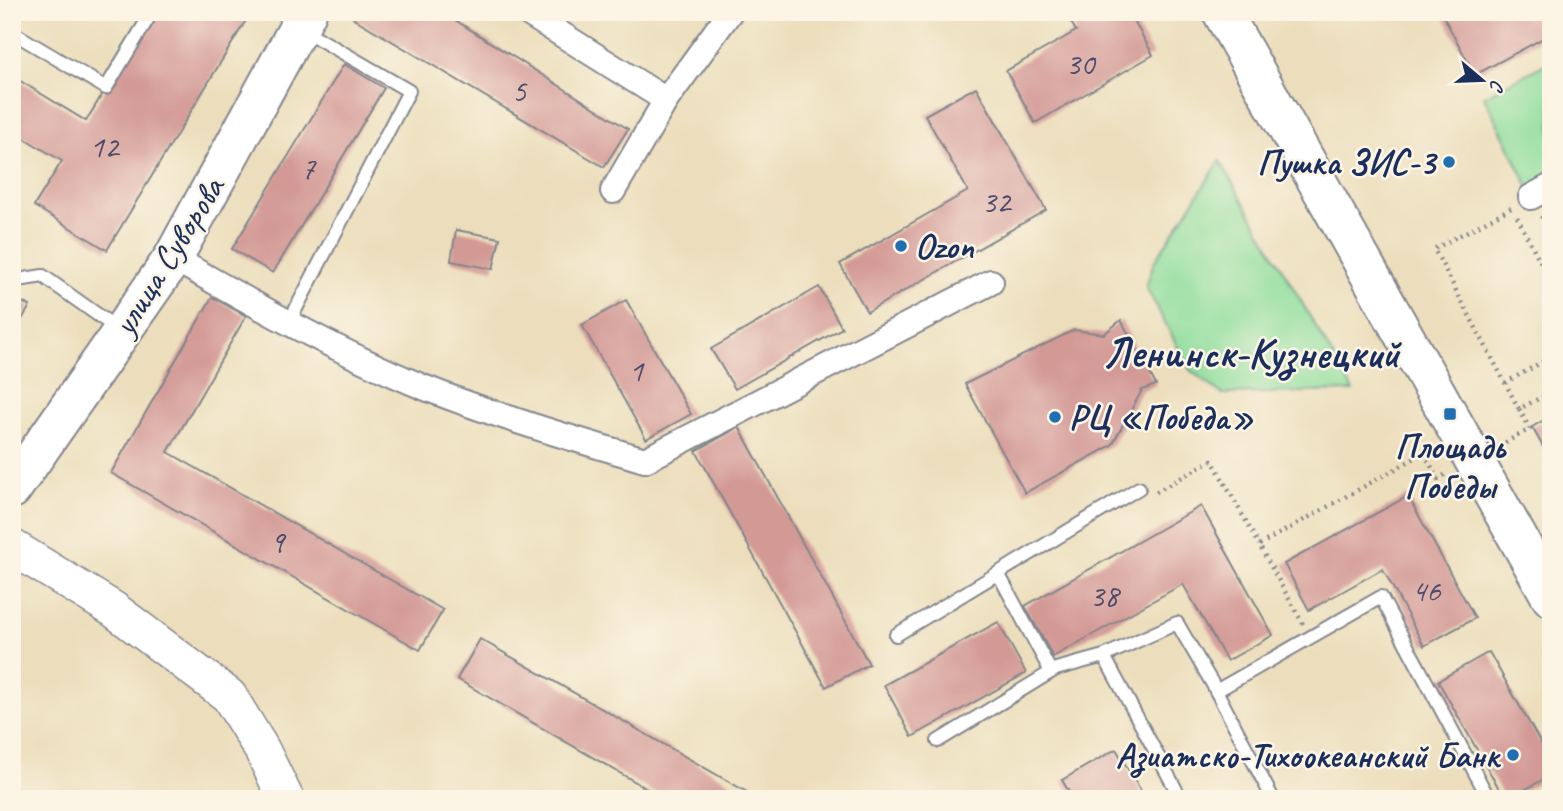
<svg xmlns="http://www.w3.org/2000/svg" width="1563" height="811" viewBox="0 0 1563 811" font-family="Caveat,sans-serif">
<rect width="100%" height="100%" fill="#fcf5e5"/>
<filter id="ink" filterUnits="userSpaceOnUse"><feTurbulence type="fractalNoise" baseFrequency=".0143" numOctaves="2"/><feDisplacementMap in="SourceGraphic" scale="14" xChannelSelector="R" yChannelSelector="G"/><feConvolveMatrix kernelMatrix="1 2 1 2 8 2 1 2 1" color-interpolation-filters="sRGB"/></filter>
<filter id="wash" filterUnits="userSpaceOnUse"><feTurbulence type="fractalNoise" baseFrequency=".00686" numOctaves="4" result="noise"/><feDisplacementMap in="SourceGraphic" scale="28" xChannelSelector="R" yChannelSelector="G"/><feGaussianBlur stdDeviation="1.57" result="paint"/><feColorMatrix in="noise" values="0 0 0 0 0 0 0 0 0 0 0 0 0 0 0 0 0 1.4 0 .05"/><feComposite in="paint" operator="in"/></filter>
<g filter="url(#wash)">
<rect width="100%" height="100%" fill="#ecdebc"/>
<!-- green -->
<g fill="#8edd9c" stroke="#54867d" stroke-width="2">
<path d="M1551,61V197L1537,204L1484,96Z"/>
<path d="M1220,161L1353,391L1222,394L1190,370L1146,287L1154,262Z"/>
</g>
<g id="blocks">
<!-- building -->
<g fill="#d39995">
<path d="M152,12H251L107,250L34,206L62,161L12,131V76L86,121Z"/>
<path d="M357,12H429L427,16L447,15L628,129L604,167L353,18Z"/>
<path d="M1065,12H1129L1153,55L1035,123L1006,71L1076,31Z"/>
<path d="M1441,12H1551V34L1475,75Z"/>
<path d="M344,64L384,88L273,273L232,249Z"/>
<path d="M976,87L1046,210L867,312L840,264L968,191L925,115Z"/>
<path d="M456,230L500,238L493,269L451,261Z"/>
<path d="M819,287L842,328L735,389L711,349Z"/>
<path d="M12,297L30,306L12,336Z"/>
<path d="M212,297L246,316L168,452L443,610L420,650L111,473Z"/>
<path d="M626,300L691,414L646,439L582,325Z"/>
<path d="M1121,320L1156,385L1142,390L1112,445L1025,493L965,384L1074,330L1104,334Z"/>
<path d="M1551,416V461L1532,427Z"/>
<path d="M739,427L869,664L826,687L696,451Z"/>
<path d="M1408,496L1475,618L1424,646L1383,569L1309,610L1284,564Z"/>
<path d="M1201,506L1273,635L1227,661L1183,584L1053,657L1025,606Z"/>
<path d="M998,622L1026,673L912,737L884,685Z"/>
<path d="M480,639L759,799H665L457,679Z"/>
<path d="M1489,652L1551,761V775L1508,799H1505L1438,681Z"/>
<path d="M1116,749L1146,799H1073L1062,780Z"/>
</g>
</g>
</g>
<g filter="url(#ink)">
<use href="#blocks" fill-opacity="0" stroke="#84868d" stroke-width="2"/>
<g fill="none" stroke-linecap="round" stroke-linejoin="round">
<defs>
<g id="lane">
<path d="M12,32L106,88L152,12"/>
<path d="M12,281L43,276L119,330"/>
<path d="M288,324L409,91L302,29"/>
<path d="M998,573L1051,672"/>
<path d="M896,635L1139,488"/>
<path d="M1216,691L1381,597L1489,799"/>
<path d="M938,741L1056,669L1104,656"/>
<path d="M1181,799L1104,656L1177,623L1212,683L1273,799"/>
</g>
<g id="street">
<path d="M526,12L666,100"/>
<path d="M613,191L666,100L730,12"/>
<path d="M1531,197L1551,186"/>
<path d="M173,258C255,305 336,351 423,387C496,416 570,438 645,460L991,282"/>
</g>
<path id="secondary" d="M12,547L113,609L229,696L262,750L286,799"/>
<g id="primary">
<path d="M1222,12L1551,597"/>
<path d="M12,489L173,258L307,12"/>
</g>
</defs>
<!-- lane casing -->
<use href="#lane" stroke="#84868d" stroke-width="16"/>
<!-- street casing -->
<use href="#street" stroke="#84868d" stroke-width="28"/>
<!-- secondary casing -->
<use href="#secondary" stroke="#84868d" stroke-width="38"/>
<!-- primary casing -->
<use href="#primary" stroke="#84868d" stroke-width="42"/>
<!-- path -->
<g stroke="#84868d" stroke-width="4.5" stroke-dasharray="2 5" stroke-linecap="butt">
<path d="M1511,208L1434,249L1519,409"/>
<path d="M1541,216L1551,234"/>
<path d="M1517,217L1551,282"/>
<path d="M1505,383L1551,357"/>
<path d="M1499,446L1530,429L1519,409L1551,392"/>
<path d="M1156,492L1212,460L1259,545"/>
<path d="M1303,624L1259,545L1424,453L1438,479L1448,473"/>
</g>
<!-- lane -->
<use href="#lane" stroke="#fff" stroke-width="12"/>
<!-- street -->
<use href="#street" stroke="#fff" stroke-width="24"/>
<!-- secondary -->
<use href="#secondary" stroke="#fff" stroke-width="35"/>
<!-- primary -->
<use href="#primary" stroke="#fff" stroke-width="38"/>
</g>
</g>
<!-- markers -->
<g fill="#1f6fb2" stroke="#fcf5e5" stroke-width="2.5">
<circle cx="1449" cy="162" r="7"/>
<circle cx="901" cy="246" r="7"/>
<rect x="1443" y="407" width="14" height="14" rx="3.5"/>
<circle cx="1055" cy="417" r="7"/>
<circle cx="1513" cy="755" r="7"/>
</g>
<g text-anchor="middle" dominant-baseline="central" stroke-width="5" stroke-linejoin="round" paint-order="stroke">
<!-- number labels -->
<g font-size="32" fill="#494a6c">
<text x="1080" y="63">30</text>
<text x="519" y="90">5</text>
<text x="104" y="146">12</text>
<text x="308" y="168">7</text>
<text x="996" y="201">32</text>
<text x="636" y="370">1</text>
<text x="277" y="541">9</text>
<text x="1426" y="590">46</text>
<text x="1104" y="595">38</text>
</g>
<!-- poi labels -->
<g font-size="35" font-weight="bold" fill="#1b2f5e" stroke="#fcf5e5" text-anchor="end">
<text x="1435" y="162">Пушка ЗИС-3</text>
<text x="915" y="246" text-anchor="start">Ozon</text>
<text x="1069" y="417" text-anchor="start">РЦ «Победа»</text>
<text x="1450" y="446" text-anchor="middle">Площадь<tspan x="1450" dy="40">Победы</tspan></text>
<text x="1499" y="755">Азиатско-Тихоокеанский Банк</text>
</g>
<!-- street labels -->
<g font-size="35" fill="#1b2f5e" stroke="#fcf5e5">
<text transform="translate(168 256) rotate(-58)">улица Суворова</text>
</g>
<!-- district labels -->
<g font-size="42" font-weight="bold" fill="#1b2f5e" stroke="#fcf5e5">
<text x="1251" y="353">Ленинск-Кузнецкий</text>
</g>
</g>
<!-- margin -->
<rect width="1563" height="811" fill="none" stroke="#fcf5e5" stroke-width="42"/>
<!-- north arrow -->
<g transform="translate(1482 80) rotate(109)" stroke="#fcf5e5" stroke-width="5" paint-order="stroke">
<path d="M0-5L12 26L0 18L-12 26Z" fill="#1b2f5e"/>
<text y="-10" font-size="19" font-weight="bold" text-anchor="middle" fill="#1b2f5e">С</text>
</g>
</svg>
